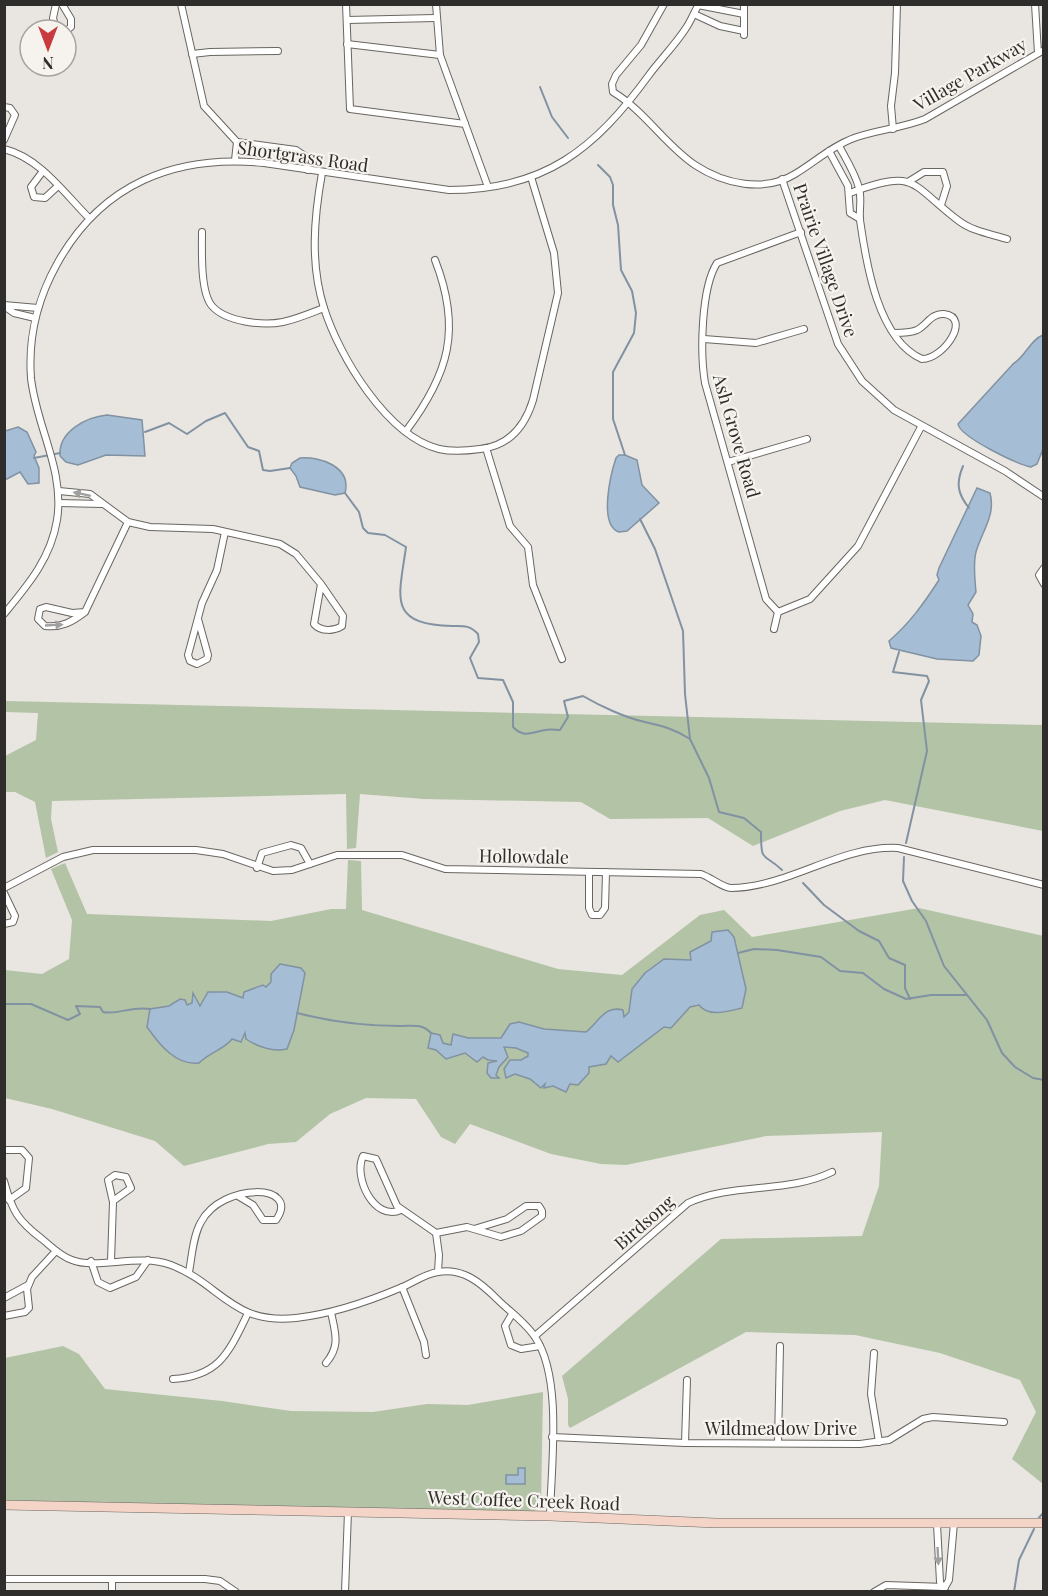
<svg xmlns="http://www.w3.org/2000/svg" width="1048" height="1596" viewBox="0 0 1048 1596" font-family="'Playfair Display',serif">
<rect width="100%" height="100%" fill="#e9e5e0"/>
<!-- green -->
<g fill="#b2c3a6">
<path d="M5,701L1043,725V831L885,800L840,811L753,846L708,818L610,819L581,802L424,799L360,794L356,848L347,849L346,794L52,801L51,819L58,852L46,858L35,802L15,792H5V756L36,740L38,713L5,712Z"/>
<path d="M348,860L361,861L362,910L558,969L622,975L700,915L724,910L752,937L919,908L1044,936L1043,1484L1012,1459L1036,1412L1020,1380L940,1353L855,1335L746,1332L570,1428L568,1425V1399L562,1376L721,1239L862,1236L879,1186L882,1132L766,1136L626,1165L601,1164L551,1154L470,1124L455,1144L441,1137L416,1099L366,1098L330,1114L296,1142L268,1144L184,1166L155,1141L52,1109L5,1098V970L42,974L69,959L72,920L51,869L65,863L87,914L271,921L331,909H346Z"/>
<path d="M63,1346L79,1354L105,1389L222,1401L291,1411L373,1412L427,1404L468,1405L543,1392L541,1506L533,1512L5,1501V1358Z"/>
</g>
<!-- water -->
<g fill="#a5bdd5" stroke="#8192a2" stroke-width="1.5">
<path d="M1043,335V449L1037,464L1031,467C1017,464 960,437 958,424L1013,364C1026,356 1030,340 1043,335Z"/>
<path d="M107,415L142,420L145,456L106,455L78,465L66,462L60,456C58,431 87,417 107,415Z"/>
<path d="M18,427L27,432L36,452L34,456L39,468V483L28,484L20,472L5,480V431Z"/>
<path d="M619,455H625L637,460L642,485L659,503L627,531L619,532C598,525 611,473 616,458Z"/>
<path d="M300,458C320,456 352,467 345,493L335,495L300,487L296,476L290,468L292,463Z"/>
<path d="M977,488L990,493C996,515 982,531 976,552C973,563 975,582 976,592L968,605L973,614L972,622L977,625L981,636L979,655L973,661L937,659L891,648L889,641C910,623 924,603 939,580L937,575L939,568Z"/>
<path d="M728,930L734,937L746,989L742,1008C729,1011 709,1018 699,1005L690,1007L671,1028L664,1027L618,1062L611,1056L606,1064L589,1067V1073L578,1085L570,1084L566,1092L553,1086L544,1088L545,1084L541,1088L530,1079L515,1074L506,1078L504,1069L510,1060H521L528,1056V1053L516,1048L504,1047L508,1057L499,1067L496,1075L499,1078H491L487,1073L488,1063L497,1061L488,1060L483,1057L477,1062L465,1053L446,1059L436,1050L428,1048L431,1033L440,1035L443,1043L451,1045L453,1034L468,1038H501L510,1024L519,1022L544,1029L586,1032C599,1022 604,1005 623,1010L624,1017L629,1012L632,989L645,973L664,959L691,960L690,952L711,941L712,932Z"/>
<path d="M280,964L301,968L305,973L294,1030L287,1049C272,1052 258,1047 246,1039L245,1033L241,1042L232,1039C225,1049 208,1053 199,1063C176,1066 159,1044 147,1027L150,1009L169,1006L180,999L185,1000L187,1005L192,1003L193,993L200,1006L208,992H227L243,998L244,992L263,985L266,987L271,982V974Z"/>
<path d="M518,1468H525V1484H506V1475H518Z"/>
</g>
<g fill="none" stroke-linecap="round" stroke-linejoin="round">
<!-- stream -->
<g stroke="#8192a2" stroke-width="2">
<path d="M540,87L552,117L568,138"/>
<path d="M598,165L610,177L613,185V205L618,225L621,270L632,291L636,313L634,333L613,372V419L625,455"/>
<path d="M145,432L169,423L187,434L206,421L225,413L248,447L259,451L263,470L270,471L290,468"/>
<path d="M34,458L60,453"/>
<path d="M963,466C956,483 957,493 969,508"/>
<path d="M345,493L359,512L363,528L368,533L385,535L406,547C399,598 387,624 452,626C463,626 470,625 478,634L479,642L470,658L478,678L503,680L513,702V727C525,739 532,732 545,730C550,729 556,730 560,730L568,717L564,701L583,696C600,706 626,718 645,722C663,726 674,729 690,739"/>
<path d="M640,519L655,549L683,631L685,694L690,739L709,778L719,812L744,818L761,832C761,864 763,852 782,870"/>
<path d="M899,652L893,672L927,676L929,681L921,700L927,751L906,843"/>
<path d="M904,857L903,881L912,901L926,921L944,966L987,1020L1002,1053L1015,1067L1033,1078L1044,1080"/>
<path d="M803,883L824,905L859,931L879,941L889,958L905,965V988L910,999"/>
<path d="M738,953L754,949L777,950L821,957L840,971L863,973L884,989L906,999L931,995H966"/>
<path d="M4,1004H31L68,1020L80,1014L76,1006L100,1007L103,1012C118,1015 131,1006 150,1009"/>
<path d="M297,1013C332,1022 364,1026 400,1026C412,1026 422,1023 431,1033"/>
<path d="M1037,1520L1044,1512"/>
<path d="M1014,1592L1019,1560L1034,1529"/>
</g>
<defs>
<g id="street">
<path d="M56,4L53,18L56,30"/>
<path d="M62,4L71,19V27L66,31"/>
<path d="M181,4L204,106L237,142L235,160"/>
<path d="M346,4L350,109L465,124"/>
<path d="M436,4L440,55L488,187"/>
<path d="M664,4L641,45L616,75L612,84L613,92C645,111 665,145 695,165C724,184 764,193 795,174C815,162 832,146 854,138C877,130 902,128 925,119L1044,50"/>
<path d="M744,4V35"/>
<path d="M1035,4L1038,53"/>
<path d="M698,5L744,14"/>
<path d="M694,14L720,26L744,31"/>
<path d="M347,20L435,18"/>
<path d="M347,44L440,55"/>
<path d="M192,54L210,52L278,51"/>
<path d="M4,107L10,108L15,115L4,140"/>
<path d="M893,129L891,106L895,73L897,4"/>
<path d="M237,142L296,150L305,156L308,170"/>
<path d="M839,146C846,159 855,173 859,188C862,199 859,209 860,220C866,263 878,340 922,359C944,359 972,317 944,314C931,313 927,325 917,330C910,333 901,333 894,333"/>
<path d="M4,149C40,158 64,193 89,218"/>
<path d="M829,151L848,186L850,213L860,219"/>
<path d="M43,171L31,187L34,197L45,198L58,186"/>
<path d="M322,173C314,218 310,264 324,308C339,356 387,436 439,449C452,452 466,451 480,449C509,446 525,426 533,400L558,293L554,253L531,177"/>
<path d="M782,179L838,344L862,381L894,410L1005,471L1044,497"/>
<path d="M908,182L924,172H943L947,186L941,205"/>
<path d="M850,193C917,168 909,183 959,221C972,231 991,234 1007,239"/>
<path d="M202,232C202,250 200,292 212,306C226,322 263,326 283,322C297,319 311,313 324,308"/>
<path d="M4,305L38,308"/>
<path d="M4,306L14,313L35,318"/>
<path d="M704,339L756,343L804,329"/>
<path d="M406,431C449,374 462,329 435,260"/>
<path d="M486,448L510,526L528,547L533,585L562,659"/>
<path d="M728,462L807,439"/>
<path d="M59,491L90,494L128,522L150,527L213,529L280,544L296,554L321,584L314,624C321,632 334,631 342,626L343,616L321,584"/>
<path d="M59,503L102,504"/>
<path d="M1044,568L1039,575L1044,584"/>
<path d="M85,612L72,613L46,607L40,609L38,619L45,626C61,628 72,622 85,612L128,522"/>
<path d="M778,612L810,599L858,546L921,427"/>
<path d="M4,614C28,585 51,558 57,520C65,470 36,426 31,378C28,338 38,298 57,264C101,184 175,154 264,163L449,190C545,190 595,149 649,75C661,59 675,45 686,28C691,21 694,12 699,4"/>
<path d="M198,619L208,655L207,659L197,664L190,661L188,655L202,603L217,570L225,532"/>
<path d="M774,629L778,612L766,599L705,383C700,353 701,288 717,263L801,232"/>
<path d="M257,868L262,853L291,845L301,848L310,864"/>
<path d="M589,872V908L592,915H600L605,908L606,872"/>
<path d="M4,888L63,857L93,850H196L223,854L273,871L292,870L337,855H402L445,869L701,874C710,877 723,888 731,888C790,887 840,845 898,848L1044,885"/>
<path d="M4,893L15,916L13,922L4,924"/>
<path d="M4,1150H22L29,1158L26,1188L9,1200"/>
<path d="M4,1181C12,1211 18,1221 42,1239C52,1247 60,1256 72,1260C97,1270 139,1253 171,1265C221,1284 232,1325 296,1318C332,1314 367,1302 400,1288C413,1283 424,1274 438,1272C463,1268 480,1282 497,1299C509,1311 526,1323 535,1337C563,1378 551,1467 550,1516"/>
<path d="M401,1210C374,1222 353,1177 363,1156L376,1159L397,1206L436,1233L439,1255L438,1272"/>
<path d="M436,1233L467,1227L501,1237L521,1231L542,1216V1211L539,1206H526L507,1219L474,1229"/>
<path d="M91,1261L98,1282L110,1288L136,1277L148,1260"/>
<path d="M111,1261L113,1202L108,1180L115,1175L126,1177L131,1188L113,1201"/>
<path d="M189,1272C192,1256 193,1236 201,1222C222,1182 302,1183 276,1220H263L253,1205L238,1196"/>
<path d="M402,1287L424,1342L426,1355"/>
<path d="M4,1298L28,1285"/>
<path d="M512,1314L505,1326L511,1345L521,1349L540,1346"/>
<path d="M4,1316L25,1312L29,1308L27,1289L32,1277L56,1251"/>
<path d="M535,1336L688,1203C733,1182 787,1194 832,1172"/>
<path d="M874,1353L871,1394L879,1442"/>
<path d="M326,1363C341,1345 335,1333 331,1312"/>
<path d="M173,1379C220,1376 229,1352 248,1313"/>
<path d="M552,1437L685,1443L860,1444L889,1440L923,1419L933,1417L1004,1422"/>
<path d="M685,1443L687,1380"/>
<path d="M778,1443L780,1346"/>
<path d="M937,1524L940,1582L945,1592"/>
<path d="M4,1579H205L220,1581L236,1592"/>
<path d="M945,1587L949,1580L954,1523"/>
<path d="M112,1592V1579"/>
<path d="M345,1592L348,1512"/>
<path d="M874,1592L886,1585L945,1587"/>
</g>
<path id="secondary" d="M4,1505L550,1516L716,1523H1044"/>
</defs>
<!-- street casing -->
<use href="#street" stroke="#696661" stroke-width="8"/>
<!-- secondary casing -->
<use href="#secondary" stroke="#696661" stroke-width="10"/>
<!-- street -->
<use href="#street" stroke="#fff" stroke-width="6"/>
<!-- secondary -->
<use href="#secondary" stroke="#f4d4c6" stroke-width="9"/>
</g>
<!-- one-way arrows -->
<defs><path id="oneway-solid" d="M-6-.8H1V-3.2L6.5 0L1 3.2V.8H-6Z" transform="scale(1.5)"/></defs>
<g fill="#a1a0a0">
<use href="#oneway-solid" transform="translate(82 494) rotate(-168)"/>
<use href="#oneway-solid" transform="translate(54 625) rotate(-3)"/>
<use href="#oneway-solid" transform="translate(938 1556) rotate(87)"/>
</g>
<g text-anchor="middle" dominant-baseline="central" stroke-width="4.5" stroke-linejoin="round" paint-order="stroke">
<!-- street labels -->
<g font-size="18" fill="#2e2d2b" stroke="#f6f2ed">
<text transform="translate(970 74) rotate(-30)">Village Parkway</text>
<text transform="translate(303 156) rotate(8)">Shortgrass Road</text>
<text transform="translate(826 260) rotate(71)">Prairie Village Drive</text>
<text transform="translate(737 436) rotate(74)">Ash Grove Road</text>
<text transform="translate(524 856) rotate(1)">Hollowdale</text>
<text transform="translate(644 1222) rotate(-41)">Birdsong</text>
<text x="781" y="1428">Wildmeadow Drive</text>
<text transform="translate(524 1500) rotate(2)">West Coffee Creek Road</text>
</g>
</g>
<!-- border -->
<rect width="1048" height="1596" fill="none" stroke="#2e2d2b" stroke-width="12"/>
<!-- north arrow -->
<g transform="translate(48 48) rotate(180)"><circle r="28" fill="#f6f2ed" stroke="#a6a39f" stroke-width="1.5"/>
<path d="M0-4.5L10 22L0 15L-10 22Z" fill="#c93940"/>
<text y="-9" font-size="16" font-weight="bold" text-anchor="middle" fill="#2e2d2b">N</text>
</g>
</svg>
